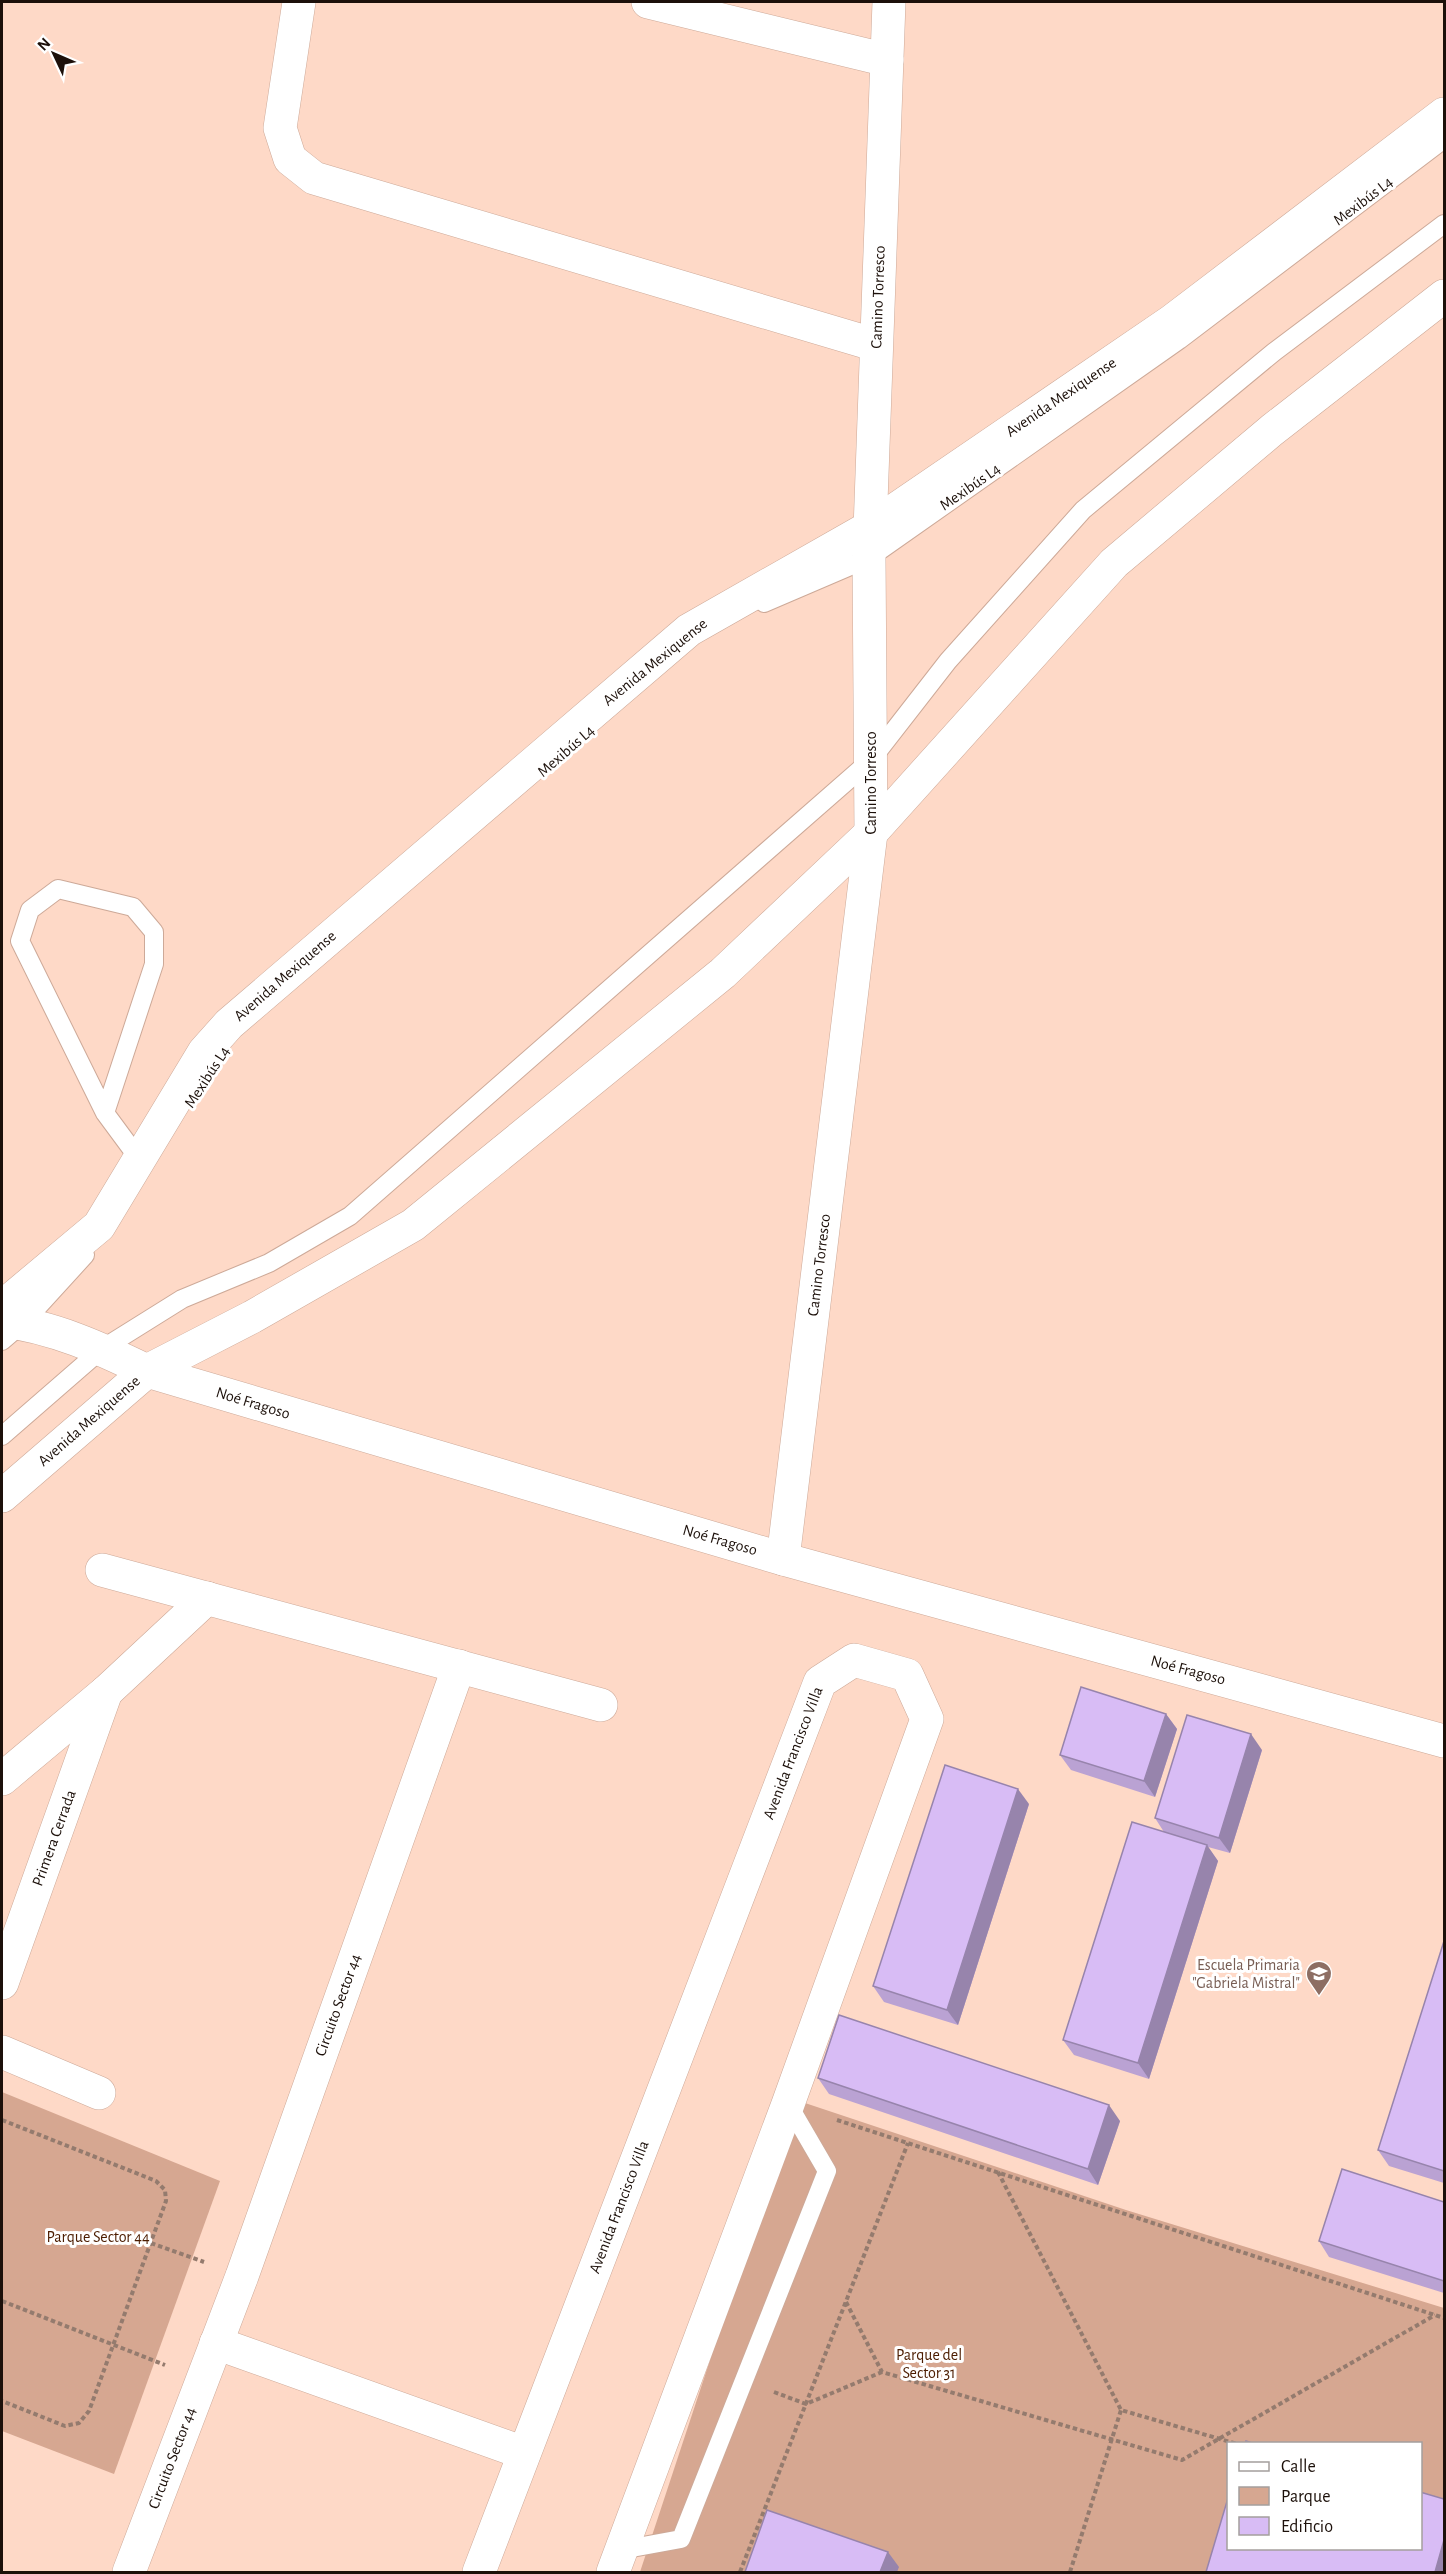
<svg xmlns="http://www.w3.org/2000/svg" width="1446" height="2574" viewBox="0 0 1446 2574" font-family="'Alegreya Sans',sans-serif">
<rect width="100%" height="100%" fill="#fed9c7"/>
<!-- green -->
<g fill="#d6a791" fill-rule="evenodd">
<path d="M2,2092L220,2181L114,2474L2,2431Z"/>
<path d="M796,2100L1126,2210L1444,2308V2572H640ZM1228,2444H1420V2548H1228Z"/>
</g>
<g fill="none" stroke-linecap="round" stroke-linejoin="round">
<defs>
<g id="lane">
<path d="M764,603L869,558L1179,340L1444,139"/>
<path d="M105,1113L154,964V932L133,907L58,889L30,910L20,941L105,1113L139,1159"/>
<path d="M2,1341L23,1323L85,1255"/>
<path d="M2,1436L102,1349L182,1299L269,1263L350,1216L871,760L948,661L1083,510L1274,352L1444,224"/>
<path d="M621,2550L681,2539L827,2171L788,2104"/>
</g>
<g id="street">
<path d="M299,2L280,128L290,159L314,178L876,345"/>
<path d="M648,2L887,60"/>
<path d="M2,1321C52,1326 102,1349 147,1371L783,1559L1444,1741"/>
<path d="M783,1559L871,833L869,558L889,2"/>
<path d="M102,1570L601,1705"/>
<path d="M2,1779L106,1692L207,1598"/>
<path d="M2,1983L106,1692"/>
<path d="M2,2052L99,2093"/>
<path d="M216,2343L524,2453"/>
<path d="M129,2572L242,2276L459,1666"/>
</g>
<g id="secondary">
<path d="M2,1307L99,1226L204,1052L229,1024L689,630L870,527L1172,321L1444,114"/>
<path d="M2,1496L147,1371L252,1317L413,1225L723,973L871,833L1114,563L1272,430L1444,296"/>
<path d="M479,2572L820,1682L854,1660L907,1675L927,1719L788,2104L613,2572"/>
</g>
</defs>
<!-- lane casing -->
<use href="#lane" stroke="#cda998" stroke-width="20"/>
<!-- street casing -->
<use href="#street" stroke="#cda998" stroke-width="34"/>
<!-- secondary casing -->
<use href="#secondary" stroke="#cda998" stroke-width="34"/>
<!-- path -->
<g stroke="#947b6e" stroke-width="4" stroke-dasharray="4.5 3" stroke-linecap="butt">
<path d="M2,2120L156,2181L165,2190L166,2201L89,2411L79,2423L65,2426L2,2401"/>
<path d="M837,2120L1444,2318"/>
<path d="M998,2172L1121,2410L1237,2444"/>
<path d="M151,2243L204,2262"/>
<path d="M2,2301L165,2365"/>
<path d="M846,2302L882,2372L1182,2460L1435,2315"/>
<path d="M774,2392L806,2404L882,2372"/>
<path d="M740,2572L908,2143"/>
<path d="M1070,2572L1121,2410"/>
</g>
<!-- lane -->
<use href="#lane" stroke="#fff" stroke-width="18"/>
<!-- street -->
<use href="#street" stroke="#fff" stroke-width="33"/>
<!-- secondary -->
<use href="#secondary" stroke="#fff" stroke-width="33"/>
</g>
<!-- wall -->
<g fill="#baa2d3">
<path d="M1166,1714L1177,1729L1155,1797L1071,1770L1060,1755Z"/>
<path d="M1262,1750L1230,1853L1208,1847L1218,1861L1149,2079L1074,2055L1063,2040L1164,1832L1155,1818Z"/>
<path d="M1029,1804L958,2025L884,2002L873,1986Z"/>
<path d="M1444,1941V2183L1389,2166L1378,2150Z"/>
<path d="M818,2078L1120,2121L1098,2185L829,2094Z"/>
<path d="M1444,2202V2293L1329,2257L1319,2241Z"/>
</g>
<!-- shaded-wall -->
<g fill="#9784ac">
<path d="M1166,1714L1177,1729L1155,1797L1144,1781Z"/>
<path d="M1251,1734L1262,1750L1230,1853L1219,1838Z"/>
<path d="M1018,1789L1029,1804L958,2025L947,2010Z"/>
<path d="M1207,1845L1218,1861L1149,2079L1138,2063Z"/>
<path d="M1109,2105L1120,2121L1098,2185L1088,2169Z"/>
<path d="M1444,2540V2572H1435Z"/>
<path d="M888,2552L899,2567L897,2572H880Z"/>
</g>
<!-- building -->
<g fill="#d8bcf5" stroke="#9784ac" stroke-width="1.5">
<path d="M1081,1687L1166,1714L1144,1781L1060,1755Z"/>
<path d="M1187,1715L1251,1734L1219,1838L1155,1818Z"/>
<path d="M945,1765L1018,1789L947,2010L873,1986Z"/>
<path d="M1132,1822L1207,1845L1138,2063L1063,2040Z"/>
<path d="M1444,1941V2171L1378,2150Z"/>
<path d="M839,2015L1109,2105L1088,2169L818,2078Z"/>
<path d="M1342,2169L1444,2202V2281L1319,2241Z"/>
<path d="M1246,2441L1255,2444H1245Z"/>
<path d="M1420,2492L1444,2499V2540L1435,2572H1206L1228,2498V2548H1420Z"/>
<path d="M767,2510L888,2552L880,2572H745Z"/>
</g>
<!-- icons -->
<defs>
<symbol id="school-pin" viewBox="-11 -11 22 30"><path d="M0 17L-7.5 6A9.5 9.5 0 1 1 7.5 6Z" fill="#8d6e63" stroke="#fff"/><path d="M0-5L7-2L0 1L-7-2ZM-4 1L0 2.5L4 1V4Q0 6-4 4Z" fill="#fff"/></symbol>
</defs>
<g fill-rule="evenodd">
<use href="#school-pin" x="1304" y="1959" width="30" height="40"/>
</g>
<g text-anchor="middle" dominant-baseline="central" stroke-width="6" stroke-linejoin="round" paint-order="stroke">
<!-- street labels -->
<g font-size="16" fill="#1c100a" stroke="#fff">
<text transform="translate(1363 201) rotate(-37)">Mexibús L4</text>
<text transform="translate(878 297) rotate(-88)">Camino Torresco</text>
<text transform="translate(1061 397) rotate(-34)">Avenida Mexiquense</text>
<text transform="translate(970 487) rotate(-35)">Mexibús L4</text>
<text transform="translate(655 662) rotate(-39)">Avenida Mexiquense</text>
<text transform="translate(566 751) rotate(-41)">Mexibús L4</text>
<text transform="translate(871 783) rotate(-90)">Camino Torresco</text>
<text transform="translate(285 976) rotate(-41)">Avenida Mexiquense</text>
<text transform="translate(207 1077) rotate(-57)">Mexibús L4</text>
<text transform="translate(819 1265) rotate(-83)">Camino Torresco</text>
<text transform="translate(253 1403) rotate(17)">Noé Fragoso</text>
<text transform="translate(89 1421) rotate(-41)">Avenida Mexiquense</text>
<text transform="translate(720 1540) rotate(16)">Noé Fragoso</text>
<text transform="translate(1188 1670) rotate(15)">Noé Fragoso</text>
<text transform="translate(793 1753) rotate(-69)">Avenida Francisco Villa</text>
<text transform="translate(54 1838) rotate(-70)">Primera Cerrada</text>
<text transform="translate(338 2005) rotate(-70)">Circuito Sector 44</text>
<text transform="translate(619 2207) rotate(-69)">Avenida Francisco Villa</text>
<text transform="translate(172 2458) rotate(-69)">Circuito Sector 44</text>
</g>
<!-- education labels -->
<g font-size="16" fill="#785e54" stroke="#fff" text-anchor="end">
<text x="1300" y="1965">Escuela Primaria<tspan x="1300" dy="18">"Gabriela Mistral"</tspan></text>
</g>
<!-- park labels -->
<g font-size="16" fill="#4c1d01" stroke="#fff">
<text x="98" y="2237">Parque Sector 44</text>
<text x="929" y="2355">Parque del<tspan x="929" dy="18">Sector 31</tspan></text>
</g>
</g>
<!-- border -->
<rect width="1446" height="2574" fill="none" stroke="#1c100a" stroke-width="6"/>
<!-- legend -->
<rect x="1227" y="2442" width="195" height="108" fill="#ffffff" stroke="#a49f9d" stroke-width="1.5"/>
<rect x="1239" y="2462" width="30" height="9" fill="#ffffff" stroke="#a49f9d" stroke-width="1.5"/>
<text x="1281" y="2472" font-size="18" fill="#1c100a">Calle</text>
<rect x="1239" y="2487" width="30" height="18" fill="#d6a791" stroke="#a49f9d" stroke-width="1.5"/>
<text x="1281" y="2502" font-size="18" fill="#1c100a">Parque</text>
<rect x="1239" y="2517" width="30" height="18" fill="#d8bcf5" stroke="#a49f9d" stroke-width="1.5"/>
<text x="1281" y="2532" font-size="18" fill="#1c100a">Edificio</text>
<!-- north arrow -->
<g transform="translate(54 54) rotate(314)" stroke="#ffffff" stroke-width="4.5" paint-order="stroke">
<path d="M0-4.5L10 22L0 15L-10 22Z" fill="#1c100a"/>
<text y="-9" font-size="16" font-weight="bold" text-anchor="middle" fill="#1c100a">N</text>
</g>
</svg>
